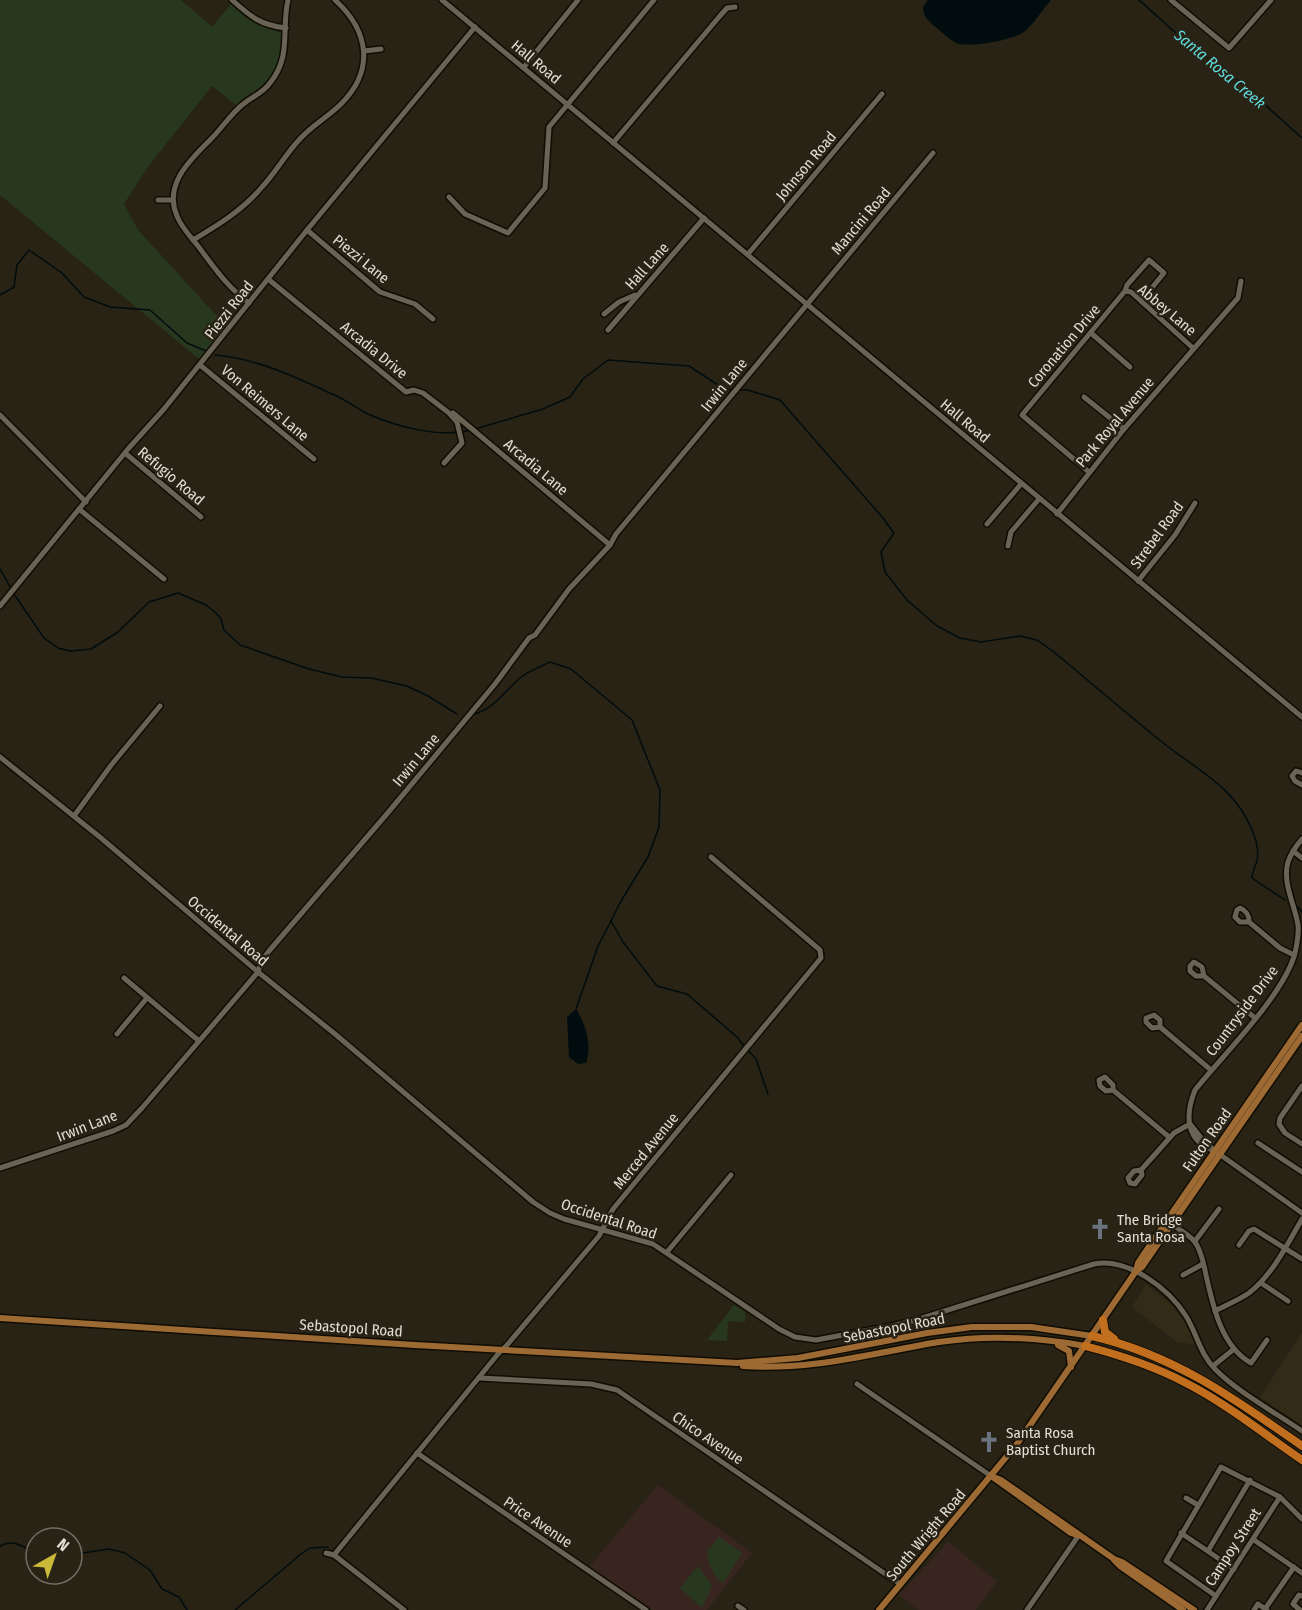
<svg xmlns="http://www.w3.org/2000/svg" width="1302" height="1610" viewBox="0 0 1302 1610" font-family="'Fira Sans Condensed',sans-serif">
<rect width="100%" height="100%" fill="#282315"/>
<!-- built -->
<g fill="#322b17">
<path d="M1146,1284L1173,1306L1187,1325L1195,1345L1177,1342L1132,1307Z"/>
<path d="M1302,1333V1426L1260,1397Z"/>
</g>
<!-- education -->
<g fill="#382520">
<path d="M658,1485L752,1553L707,1610H653L589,1567Z"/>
<path d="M948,1542L997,1581L976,1610H918L899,1595Z"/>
</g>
<!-- green -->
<g fill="#28381e">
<path d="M0,0H181L212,27L232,3L245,17L258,25L282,33C286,51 276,73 263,86C256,93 244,99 236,105L212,86L147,168L124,204L138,230L226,326L199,359L0,195Z"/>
<path d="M734,1305L745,1312V1322L728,1321L727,1341L707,1340Z"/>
<path d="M719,1537L742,1553L723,1583C712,1575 709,1565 707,1552Z"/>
<path d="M698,1566L712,1586L702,1608L680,1588Z"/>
</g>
<!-- water -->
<g fill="#000c0d">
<path d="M928,0H1051C1042,10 1034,24 1024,32C1013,40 969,48 956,43C949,39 944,34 938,29C930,22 923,18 923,7Z"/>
<path d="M576,1009C586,1025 592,1045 586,1063L578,1064L569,1057L567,1017Z"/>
</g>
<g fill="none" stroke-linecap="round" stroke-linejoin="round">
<!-- stream -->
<g stroke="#000c0d" stroke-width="1.5">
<path d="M1139,0L1197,52L1223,67L1302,138"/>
<path d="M0,295L14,287L17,265L29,250L62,273L84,297L110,307L150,310L187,343L206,351"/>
<path d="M215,355C255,358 296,377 332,394C345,399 356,408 368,414C397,427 440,438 471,430"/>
<path d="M738,390H748L780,400L883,518L894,533L881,552L885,572L907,600L937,626L960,638L981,642L1020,636L1037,640L1054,652C1090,682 1126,713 1162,742C1197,770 1235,787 1252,830C1256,839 1259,851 1257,861C1255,868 1252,871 1252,878L1285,900"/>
<path d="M475,429L543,409L570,397L583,379L608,360L689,366L724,389L733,390"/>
<path d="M0,569L12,590"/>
<path d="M14,594L44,638L58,648L70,651L91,649L118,632L149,602L178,593L206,605L216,613L221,619L224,630L240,645L309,669L342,677L371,678L407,686L428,696L457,714"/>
<path d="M474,714C493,710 506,690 520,678C528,671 540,667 550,662L571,669L632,720L660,790L659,827L648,857L621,901L611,921L623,942L657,986L687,994L737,1037L744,1046"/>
<path d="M1298,907L1302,912"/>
<path d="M576,1009L598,946L611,921"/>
<path d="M747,1049L756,1059L768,1094"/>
<path d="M0,1546C14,1538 23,1548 36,1552"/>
<path d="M72,1551L83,1553L109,1549L125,1553L150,1570L162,1589L179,1597L187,1610"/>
<path d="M235,1610L301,1554L310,1548L328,1547"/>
</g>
<defs>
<g id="minor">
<path d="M232,0C251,17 260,25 286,28"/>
<path d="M442,0L1302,717"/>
<path d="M1171,0L1229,48L1271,0"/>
<path d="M364,51L381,49"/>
<path d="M524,67L578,0"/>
<path d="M613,143L719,17L727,8L735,7"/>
<path d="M449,197L465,214L508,233L545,188L549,127L654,0"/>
<path d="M158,200H172"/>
<path d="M307,230L380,292L415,304L433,319"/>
<path d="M193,240C218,225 243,210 262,187C276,172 285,155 299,140C311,126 328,117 341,104C375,70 369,31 335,0"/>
<path d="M748,254L882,94"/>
<path d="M268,279L406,392L414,390L423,393L449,413L457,422L462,443L444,463"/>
<path d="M1125,291L1131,292L1193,348"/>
<path d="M249,303C227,287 214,267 198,246C191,237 181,227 177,216C163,184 191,159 211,139C222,128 230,115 242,105C252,96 261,95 270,83C292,56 281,30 288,0"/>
<path d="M604,314L619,302L635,295"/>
<path d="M608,330L704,218"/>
<path d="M1091,333L1130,367"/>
<path d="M200,365L314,459"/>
<path d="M1084,397L1124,429"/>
<path d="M453,413L610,545"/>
<path d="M0,415L86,502"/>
<path d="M125,453L201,517"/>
<path d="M1089,472L1022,415L1125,291L1127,285L1149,260L1164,273L1141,301"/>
<path d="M79,509L164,579"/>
<path d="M1057,514L1124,429L1238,298L1241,281"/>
<path d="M987,524L1021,484"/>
<path d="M1008,546L1011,532L1039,499"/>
<path d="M1138,581L1175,535L1195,503"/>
<path d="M0,606L128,449L164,409L307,230L475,27"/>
<path d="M0,757L101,838L258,972L335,1034L533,1202L550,1213L564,1219L653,1244L779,1329L795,1337L816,1340L886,1327L913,1321L1094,1264C1128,1257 1169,1289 1186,1316C1197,1334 1200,1354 1215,1369C1236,1391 1276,1413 1302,1431"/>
<path d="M1302,773L1296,771L1292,776L1295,781L1302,785"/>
<path d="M74,816L112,764L160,706"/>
<path d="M1293,851L1302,858"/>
<path d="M1249,922H1240L1235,917L1237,910L1240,908C1247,911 1249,915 1249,922L1280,948L1294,955"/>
<path d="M1204,976H1196L1190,971V966L1194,962L1202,967L1204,976L1255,1018"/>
<path d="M124,978L199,1041"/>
<path d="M1160,1027L1152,1028L1146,1022V1018L1154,1015L1160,1020V1027L1211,1070"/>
<path d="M117,1034L147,998"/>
<path d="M1302,1086L1280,1118L1279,1124L1285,1133L1302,1144"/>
<path d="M1113,1090L1106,1091L1100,1086L1099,1080L1105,1077L1113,1085V1090L1169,1137"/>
<path d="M1191,1125L1202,1139L1215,1151L1302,1213"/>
<path d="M1258,1143L1302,1172"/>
<path d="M1215,1151C1185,1141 1185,1115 1195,1090C1223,1055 1284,995 1295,953C1297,944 1299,934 1298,925C1295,906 1282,882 1288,862C1291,853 1296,846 1302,839"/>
<path d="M0,1168L113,1131L126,1125L142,1108L258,972L261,962L269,951L386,815L495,684L529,638L535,635L569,589L610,545L616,534L933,153"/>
<path d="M1141,1170L1142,1175L1135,1184L1130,1183L1128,1178L1134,1171L1141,1170L1174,1133L1190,1124"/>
<path d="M1171,1224C1178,1229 1188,1234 1194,1241C1201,1249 1204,1265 1206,1275C1213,1306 1221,1346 1251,1363L1267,1340"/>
<path d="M1195,1241L1219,1209"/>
<path d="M1239,1245L1249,1231L1254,1229L1302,1259"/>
<path d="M667,1252L731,1175"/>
<path d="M1183,1275L1203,1264"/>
<path d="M1261,1283L1288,1301"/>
<path d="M1215,1311C1226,1305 1239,1300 1249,1293C1273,1274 1287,1245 1302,1219"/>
<path d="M1213,1366L1234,1349"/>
<path d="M480,1378L591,1384L617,1390L900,1584"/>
<path d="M857,1384L991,1476"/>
<path d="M417,1453L646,1610"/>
<path d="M1186,1498L1198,1505"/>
<path d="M1181,1533L1234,1569"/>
<path d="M1254,1540L1302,1573"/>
<path d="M1208,1551L1250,1480"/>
<path d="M326,1553L334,1555L498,1354L508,1344L599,1236L613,1209L821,958L820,950L711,857"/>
<path d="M334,1555L404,1610"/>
<path d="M1216,1596L1166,1561L1221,1467L1280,1497L1302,1519"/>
<path d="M738,1606L744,1610"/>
<path d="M1265,1609L1294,1567"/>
<path d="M1027,1610L1079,1535"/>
<path d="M1207,1610L1280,1497"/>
<path d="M1254,1610L1258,1604L1267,1610"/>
<path d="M1300,1610L1293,1604L1299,1595L1302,1596"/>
</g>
<g id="major">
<path d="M1136,1271L1142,1267L1302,1036"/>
<path d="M0,1318L415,1345L737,1363L798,1358L927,1333L972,1327H1031L1092,1336"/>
<path d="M1058,1345L1069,1351L1071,1367"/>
<path d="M743,1366C812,1371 872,1353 939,1342C987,1335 1037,1337 1085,1346"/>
<path d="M991,1476L1001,1480L1114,1559L1122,1562L1194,1610"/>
<path d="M994,1478L1071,1533L1077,1535"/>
<path d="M1114,1560L1120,1566L1183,1610"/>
<path d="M879,1610L1017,1444L1136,1271L1138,1263L1152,1242L1302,1025"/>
</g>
<g id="highway">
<path d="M1103,1320L1105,1332L1114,1339"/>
<path d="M1092,1336C1174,1355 1235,1399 1302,1446"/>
<path d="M1085,1346C1120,1355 1154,1366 1186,1383C1227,1404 1264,1434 1302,1460"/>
</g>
</defs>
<!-- minor casing -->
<use href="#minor" stroke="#100c02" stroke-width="8"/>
<!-- major casing -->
<use href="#major" stroke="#100c02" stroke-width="9"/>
<!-- highway casing -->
<use href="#highway" stroke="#100c02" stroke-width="10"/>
<!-- minor -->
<use href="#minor" stroke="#686354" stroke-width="5"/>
<!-- major -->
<use href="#major" stroke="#9d6a34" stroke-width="6"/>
<!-- highway -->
<use href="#highway" stroke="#c16e1f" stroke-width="8"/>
</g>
<!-- icons -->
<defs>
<symbol id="church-bare" viewBox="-9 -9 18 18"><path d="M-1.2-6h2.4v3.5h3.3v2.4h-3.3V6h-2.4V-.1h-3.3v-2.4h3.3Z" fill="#6b7280" stroke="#282315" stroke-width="2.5" paint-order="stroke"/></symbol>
</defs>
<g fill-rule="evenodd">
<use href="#church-bare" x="1085" y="1214" width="30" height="30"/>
<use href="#church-bare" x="974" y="1427" width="30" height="30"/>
</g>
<g text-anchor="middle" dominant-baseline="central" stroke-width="5" stroke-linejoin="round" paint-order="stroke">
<!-- street labels -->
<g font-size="15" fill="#e0ddd5" stroke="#282315">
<text transform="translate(536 62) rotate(40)">Hall Road</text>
<text transform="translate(806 166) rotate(-50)">Johnson Road</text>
<text transform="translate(861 221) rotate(-50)">Mancini Road</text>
<text transform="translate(361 259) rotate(39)">Piezzi Lane</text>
<text transform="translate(647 266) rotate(-48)">Hall Lane</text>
<text transform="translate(229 310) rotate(-52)">Piezzi Road</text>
<text transform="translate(1167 310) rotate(40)">Abbey Lane</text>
<text transform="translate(1064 346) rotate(-50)">Coronation Drive</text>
<text transform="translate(374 350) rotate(39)">Arcadia Drive</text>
<text transform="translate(724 385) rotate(-51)">Irwin Lane</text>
<text transform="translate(265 403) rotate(40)">Von Reimers Lane</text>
<text transform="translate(965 421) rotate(40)">Hall Road</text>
<text transform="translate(1115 422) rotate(-50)">Park Royal Avenue</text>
<text transform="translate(536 467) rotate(40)">Arcadia Lane</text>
<text transform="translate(171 476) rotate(40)">Refugio Road</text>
<text transform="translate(1157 535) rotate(-54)">Strebel Road</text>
<text transform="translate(416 760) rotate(-50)">Irwin Lane</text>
<text transform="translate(228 931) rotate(40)">Occidental Road</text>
<text transform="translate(1242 1011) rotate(-53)">Countryside Drive</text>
<text transform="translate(87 1126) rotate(-21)">Irwin Lane</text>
<text transform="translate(1207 1140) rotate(-55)">Fulton Road</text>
<text transform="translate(646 1151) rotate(-51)">Merced Avenue</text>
<text transform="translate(609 1219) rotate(18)">Occidental Road</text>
<text transform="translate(351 1328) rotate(4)">Sebastopol Road</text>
<text transform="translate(894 1328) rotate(-11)">Sebastopol Road</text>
<text transform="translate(708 1438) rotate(34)">Chico Avenue</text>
<text transform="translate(538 1522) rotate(34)">Price Avenue</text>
<text transform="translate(926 1535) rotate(-50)">South Wright Road</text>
<text transform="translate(1233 1547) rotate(-57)">Campoy Street</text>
</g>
<!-- poi labels -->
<g font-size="15" fill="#e0ddd5" stroke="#282315" text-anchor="start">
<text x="1117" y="1220">The Bridge<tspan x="1117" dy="17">Santa Rosa</tspan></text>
<text x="1006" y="1433">Santa Rosa<tspan x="1006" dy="17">Baptist Church</tspan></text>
</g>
<!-- water labels -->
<g font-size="16" font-style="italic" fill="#5fdadd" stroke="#282315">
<text transform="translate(1220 69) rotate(40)">Santa Rosa Creek</text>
</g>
</g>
<!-- north arrow -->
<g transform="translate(54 1556) rotate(40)"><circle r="28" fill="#282315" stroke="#726d62" stroke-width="1.5"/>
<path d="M0-4.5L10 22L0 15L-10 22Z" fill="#cbba39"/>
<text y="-9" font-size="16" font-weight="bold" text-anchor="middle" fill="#e0ddd5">N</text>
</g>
</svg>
